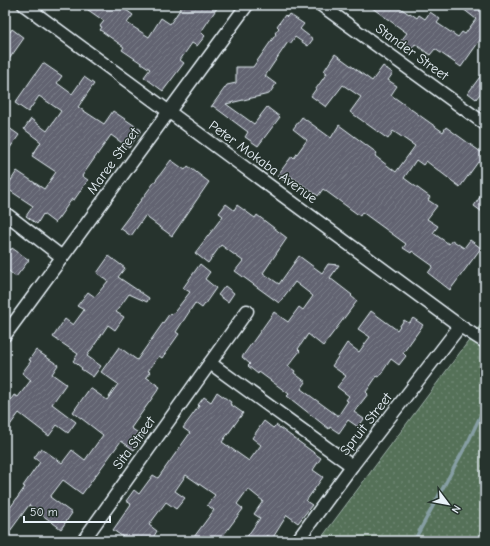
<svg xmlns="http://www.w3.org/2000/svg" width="490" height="546" viewBox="0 0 490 546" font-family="'Comic Neue',sans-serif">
<defs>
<pattern id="grass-dots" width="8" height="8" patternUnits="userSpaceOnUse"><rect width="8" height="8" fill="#547159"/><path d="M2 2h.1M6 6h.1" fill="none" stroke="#6d8672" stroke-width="1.8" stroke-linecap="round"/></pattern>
<pattern id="building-hatch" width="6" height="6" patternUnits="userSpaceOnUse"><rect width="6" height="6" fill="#626471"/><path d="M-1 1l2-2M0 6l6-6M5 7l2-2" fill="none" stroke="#787b86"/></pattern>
</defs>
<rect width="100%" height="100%" fill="#26332d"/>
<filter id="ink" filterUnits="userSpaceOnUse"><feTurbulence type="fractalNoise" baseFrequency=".025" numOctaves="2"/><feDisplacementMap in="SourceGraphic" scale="8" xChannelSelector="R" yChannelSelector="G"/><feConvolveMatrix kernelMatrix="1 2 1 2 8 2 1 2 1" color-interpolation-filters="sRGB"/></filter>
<g filter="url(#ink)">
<!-- grass -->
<path fill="url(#grass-dots)" stroke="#9eb1a8" d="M485,319V541H319Z"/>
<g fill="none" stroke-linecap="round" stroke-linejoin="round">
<!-- stream -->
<path stroke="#869ea3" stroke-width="3.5" d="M414,541L469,440L485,406"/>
</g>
<!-- building -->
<g fill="url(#building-hatch)" stroke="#e8f1f8">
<path d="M81,5H119L133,15L127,23L149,37L161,18L170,24L183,5H219L201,32L205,36L197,46L192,43L180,60L184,63L163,91L144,77L150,69L122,50L124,47L100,30L102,27L100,26L104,21Z"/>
<path d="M368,5H396L409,14L410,13L417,18L419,15L425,19L430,12L440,19L437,23L458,37L462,32L465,34L476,19L458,5H485V33L461,67L435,49L430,55L415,44L411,50L400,42L407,33Z"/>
<path d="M289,14L304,24L300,29L313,39L308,46L295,37L290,44L288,42L265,76L276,84L269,94L226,104L254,124L267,107L280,117L258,146L245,137L248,132L213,106L211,107L227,85L236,83V67H253L276,34L275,33L279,28L277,26L285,15L287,17Z"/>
<path d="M5,28L10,32L12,29L24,38L5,65Z"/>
<path d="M335,54L372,81L383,66L393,73L388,80L397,86L391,95L443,132L446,127L485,155V167L478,162L460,187L426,161L423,165L416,160L404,178L430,197L428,200L437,206L427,219L438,226L433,233L449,244L452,240L464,248L470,240L481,248L450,290L428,273L433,266L412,251L411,253L403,248L406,244L362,212L360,216L323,189L318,196L289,175L285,181L277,176L292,156L294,158L307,140L293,129L302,117L331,138L339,125L377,153L375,156L396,172L415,146L393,131L388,139L350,112L361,97L343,85L326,107L311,96L327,73L324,71Z"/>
<path d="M43,63L62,76L57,83L72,94L84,77L94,84L78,107L104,124L113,111L141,130L129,148L111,135L82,176L88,180L74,200L72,199L55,223L43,214L37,224L26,216L33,206L6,188L17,171L44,189L56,172L32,156L41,142L24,129L31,119L47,131L61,111L39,96L28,112L15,103Z"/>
<path d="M485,70V87L476,99L468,93Z"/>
<path d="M5,125L19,135L5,155Z"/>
<path d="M171,160L185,170L188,166L209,182L172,236L145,216L131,236L120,228Z"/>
<path d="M485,189V214L474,206Z"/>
<path d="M226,204L234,210L237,205L255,218L257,215L287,238L263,273L279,284L299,256L322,273L328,264L339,265L330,278L352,295L351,296L357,301L323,346L308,334L298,349L300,351L288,366L295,371L294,373L306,382L301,389L338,416L348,401L346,400L349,396L337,387L346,376L332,366L347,343L359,352L370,337L358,329L371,311L397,330L404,320L409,323L413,318L423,325L403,353L406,356L399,365L391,359L379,377L377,376L366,392L368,394L354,412L364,419L358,427L348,420L339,433L330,427L329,429L287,396L289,394L259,372L258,374L248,366L250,364L242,357L274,312L288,322L299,307L303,310L313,296L295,282L279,303L235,271L243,261L221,245L208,263L195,253L223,216L219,213Z"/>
<path d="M5,246L11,250L12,248L29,260L16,277L5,268Z"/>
<path d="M109,256L125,268L118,277L149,298L147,302L129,294L116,312L124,317L115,330L108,325L87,356L101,366L93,377L81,369L82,368L73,361L78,354L53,337L65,319L73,325L84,310L77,306L88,292L95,297L108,281L97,273Z"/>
<path d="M200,264L210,272L205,279L216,288L202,308L195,303L176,332L179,334L162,358L159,356L148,371L150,372L146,377L160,387L131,428L144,437L134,450L121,441L82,494L63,480L50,497L72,513L61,529L29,505L5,538V515L25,487L23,486L40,462L34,458L41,448L62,463L72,450L85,460L103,435L73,412L90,388L107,400L118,384L101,372L119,347L137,360L170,313L172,315L190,292L183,288Z"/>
<path d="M225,286L234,293L228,302L218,295Z"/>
<path d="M36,350L58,365L52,374L66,384L52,404L76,422L68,433L57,425L49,436L19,413L5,432V408L14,395L18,397L31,380L22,373L31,361L29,360Z"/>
<path d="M217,392L231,402L230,404L243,413L222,442L249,461L261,445L252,438L264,421L273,428L276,425L321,458L313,470L323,477L306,501L312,505L298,523L287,515L272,539L267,535L262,541H244L260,518L254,514L263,501L248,489L237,504L243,509L219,541H191L214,510L207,505L215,495L186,475L175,491L185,498L176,509L166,502L149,525L157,531L151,541H129L113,530L131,504L126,501L134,490L139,494L153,475L158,478L190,433L183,428L199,406L198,405L204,397L211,402Z"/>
</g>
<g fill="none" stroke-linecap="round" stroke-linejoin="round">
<defs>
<g id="minor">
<path d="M24,5L460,326L485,342"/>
<path d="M321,5L485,124"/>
<path d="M5,213L62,257"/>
<path d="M5,335L247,5"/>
<path d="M210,363L352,466"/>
<path d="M83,541L247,311"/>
<path d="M297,541L352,466L460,326"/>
</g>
</defs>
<!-- minor casing -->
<use href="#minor" stroke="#e8f1f8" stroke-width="15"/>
<!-- minor -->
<use href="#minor" stroke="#26332d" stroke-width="12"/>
</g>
</g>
<g text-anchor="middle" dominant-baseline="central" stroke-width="3" stroke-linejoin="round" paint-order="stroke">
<!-- street labels -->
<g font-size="14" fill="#e8f1f8" stroke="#26332d">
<text transform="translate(412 52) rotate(36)">Stander Street</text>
<text transform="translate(113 161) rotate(-54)">Maree Street</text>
<text transform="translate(263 162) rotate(36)">Peter Mokaba Avenue</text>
<text transform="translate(366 424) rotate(-52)">Spruit Street</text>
<text transform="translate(134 443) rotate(-54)">Sita Street</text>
</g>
</g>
<!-- margin -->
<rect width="490" height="546" fill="none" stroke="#26332d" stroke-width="20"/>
<rect x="10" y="10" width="470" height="526" fill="none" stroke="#e8f1f8" stroke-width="1.5" filter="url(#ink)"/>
<!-- north arrow -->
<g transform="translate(448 504) rotate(122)" stroke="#26332d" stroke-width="3" paint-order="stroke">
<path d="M0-3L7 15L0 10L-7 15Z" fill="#e8f1f8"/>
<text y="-6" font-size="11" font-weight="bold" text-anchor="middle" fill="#e8f1f8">N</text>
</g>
<!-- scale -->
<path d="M24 516v6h86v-6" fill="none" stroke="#e8f1f8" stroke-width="2"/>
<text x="30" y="516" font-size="12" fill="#e8f1f8" stroke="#26332d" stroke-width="3" paint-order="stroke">50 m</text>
</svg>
